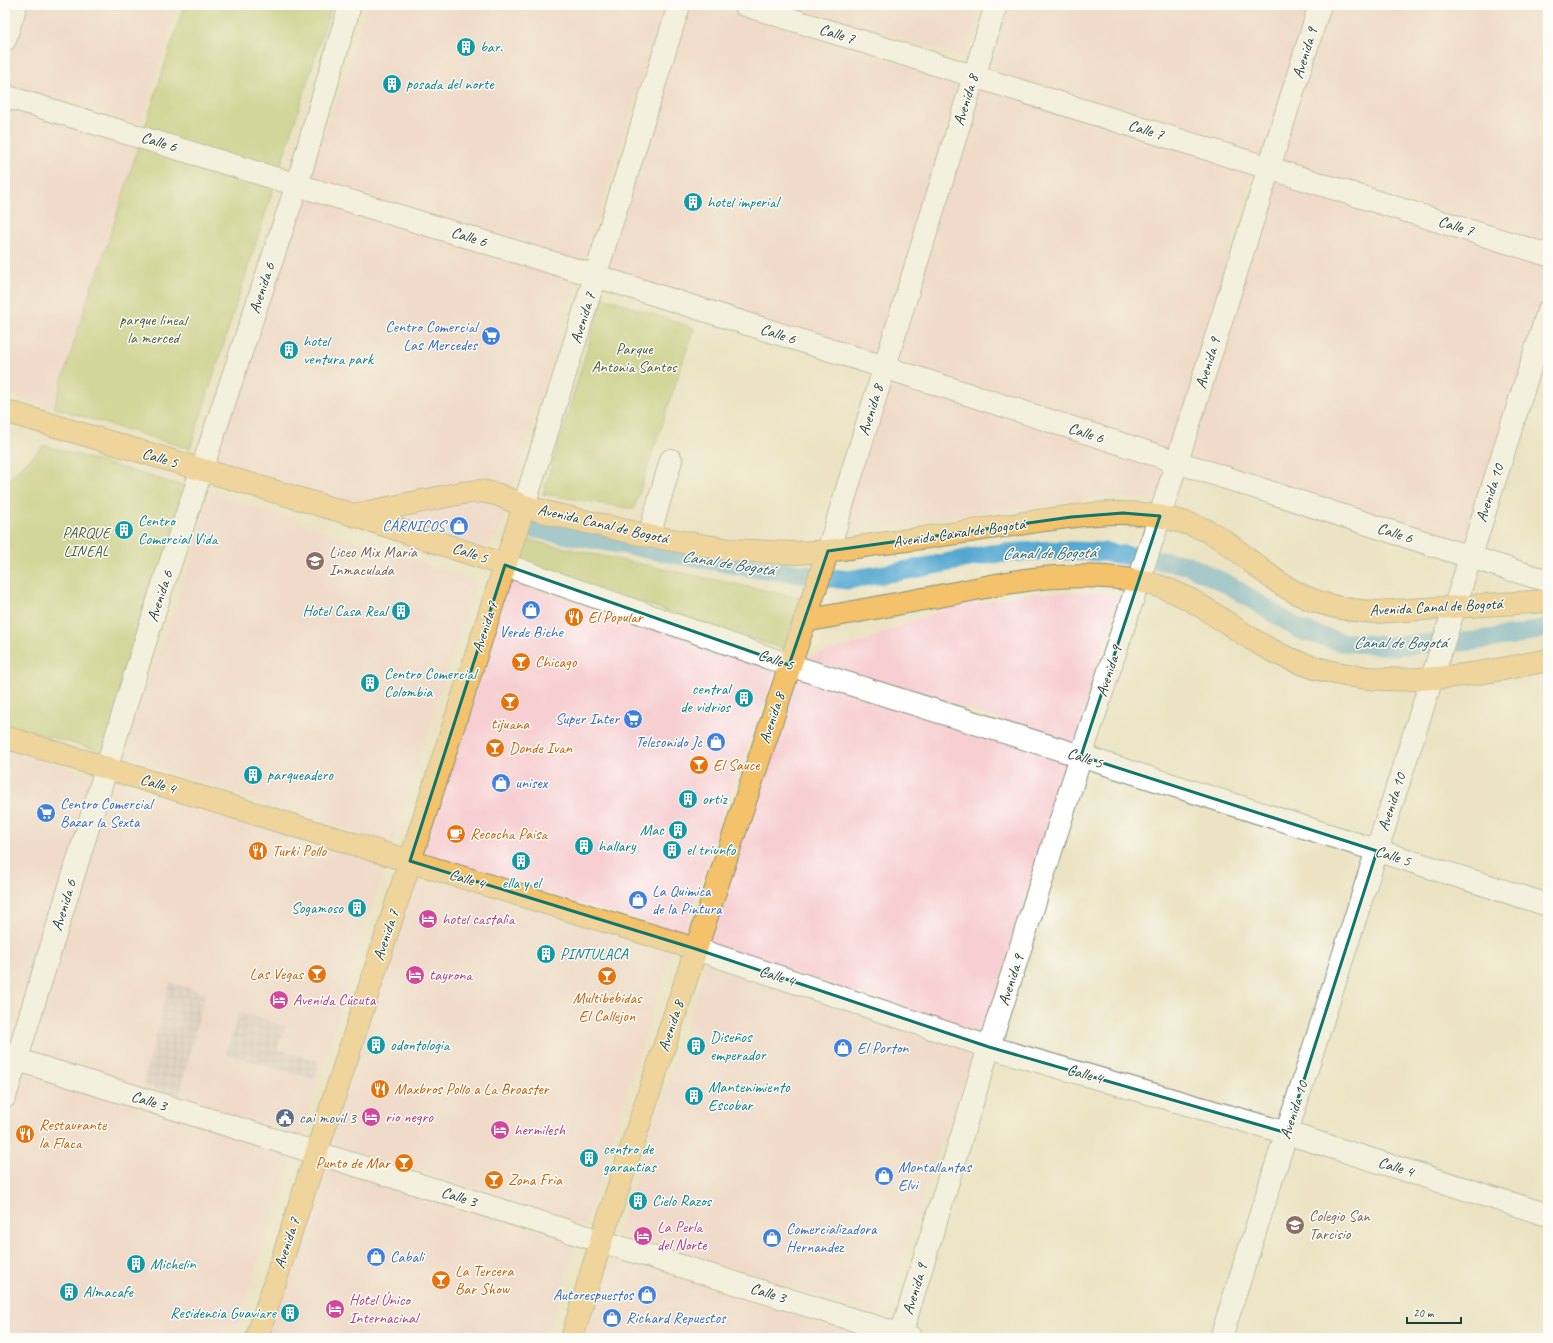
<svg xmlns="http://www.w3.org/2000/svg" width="1553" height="1343" viewBox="0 0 1553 1343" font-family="Caveat,sans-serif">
<defs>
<pattern id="industrial-grid" width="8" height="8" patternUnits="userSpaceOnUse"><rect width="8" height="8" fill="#d2bdc6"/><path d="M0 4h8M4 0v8" fill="none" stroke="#aa9ba2"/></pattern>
</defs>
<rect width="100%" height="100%" fill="#fdfcf7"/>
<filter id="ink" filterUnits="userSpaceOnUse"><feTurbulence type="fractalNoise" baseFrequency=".025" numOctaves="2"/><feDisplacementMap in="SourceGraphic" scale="8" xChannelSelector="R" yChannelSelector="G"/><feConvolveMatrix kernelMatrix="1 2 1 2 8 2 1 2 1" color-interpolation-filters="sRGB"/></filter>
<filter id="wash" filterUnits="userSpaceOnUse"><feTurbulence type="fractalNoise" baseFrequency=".012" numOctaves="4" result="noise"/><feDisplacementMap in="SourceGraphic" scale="16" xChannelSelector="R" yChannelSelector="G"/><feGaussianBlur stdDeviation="0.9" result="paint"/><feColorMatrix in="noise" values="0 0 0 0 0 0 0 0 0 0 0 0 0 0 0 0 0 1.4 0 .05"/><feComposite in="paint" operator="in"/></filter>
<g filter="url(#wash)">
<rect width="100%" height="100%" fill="#ebe3c3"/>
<!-- built -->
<g fill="#f7cfd2">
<path d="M22,5H177L142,122L5,85V55Z"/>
<path d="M366,5H664L655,38L582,265L307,179L341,90Z"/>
<path d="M686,5H708L959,82L876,357L607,272Z"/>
<path d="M789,5H982L964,57Z"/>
<path d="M1003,5H1316L1264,157L983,68Z"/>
<path d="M1325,5H1548V246L1275,162Z"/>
<path d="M977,81L1253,169L1172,453L890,358Z"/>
<path d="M7,106L138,147L96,279L92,284L54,408L5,393V113Z"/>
<path d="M1270,173L1548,262V289L1466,549L1187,458Z"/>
<path d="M302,195L579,276L514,481L499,534L485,548L209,461Z"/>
<path d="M885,375L1167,469L1155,499L1101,497L837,531Z"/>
<path d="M211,492L252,507L288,517L317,529L476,581L392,845L126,757L134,719L165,637L191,560Z"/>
<path d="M507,581L567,599L778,668L726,804L684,934L421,856L463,728L469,714Z"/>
<path d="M1091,592L1118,596L1075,743L805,658L856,644L920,618L950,608L1033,593Z"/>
<path d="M797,671L1071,761L983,1033L707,945Z"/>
<path d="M5,747L98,778L17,1060L5,1049Z"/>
<path d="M115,775L387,862L301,1137L29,1057Z"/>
<path d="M403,868L673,949L585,1226L446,1181L316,1141Z"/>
<path d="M706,967L975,1049L881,1314L617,1233Z"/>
<path d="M25,1073L294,1150L234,1338H5V1136Z"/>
<path d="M312,1156L576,1243L547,1338H258Z"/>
<path d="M614,1257L869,1338H585Z"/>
</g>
<!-- industrial -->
<g fill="url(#industrial-grid)">
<path d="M170,982L205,993L179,1096L143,1085Z"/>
<path d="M239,1012L285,1026L278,1049L319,1061L314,1079L226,1054Z"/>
</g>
<!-- green -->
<g fill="#b6c668" stroke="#6a824e">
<path d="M184,5H332L190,449L54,408L92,284L96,279Z"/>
<path d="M603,297L694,328L634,509L543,494Z"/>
<path d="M44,445L187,487L106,752L5,725V483Z"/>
<path d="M523,539L800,598L784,649L520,563Z"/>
</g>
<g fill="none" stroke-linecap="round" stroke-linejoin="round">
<!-- canal -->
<path stroke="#54a8d0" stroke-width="19" d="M534,529L741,566L847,580L914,569L990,554L1050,550L1103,552L1188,565L1231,586L1300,630L1340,642L1390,646L1473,641L1522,634L1548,627"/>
</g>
</g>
<g filter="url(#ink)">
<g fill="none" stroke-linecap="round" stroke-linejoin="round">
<defs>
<g id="minor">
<path d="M745,5L1548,255"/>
<path d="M5,40L16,5"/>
<path d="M5,96L596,276L884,367L1470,557L1548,581"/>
<path d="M524,506L679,5"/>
<path d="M649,536L671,460"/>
<path d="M828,551L996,5"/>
<path d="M505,565L789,665L1081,756L1548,905"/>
<path d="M696,949L989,1047L1287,1133L1548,1215"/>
<path d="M5,1056L912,1338"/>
<path d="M5,1097L160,594L297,185L350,5"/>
<path d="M900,1338L989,1047L1081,756L1160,516L1320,5"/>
<path d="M1221,1338L1455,606L1548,311"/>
</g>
<g id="major">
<path d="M5,411L354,515L505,565"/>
<path d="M354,515L462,493L481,491L499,495L524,506L553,514L649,536L730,550L795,553L828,551C887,543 945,535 1004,526C1057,519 1124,504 1175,520C1188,523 1203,528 1215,535C1242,551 1264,576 1293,591C1318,605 1349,611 1377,612L1548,601"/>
<path d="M805,621C853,612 902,603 950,594C978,589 1006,582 1034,579C1065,575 1108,575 1138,581C1189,589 1227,627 1271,650C1358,696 1457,679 1548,660"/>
<path d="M5,737L696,949"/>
<path d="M257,1338L524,506"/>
<path d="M572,1338L601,1241L696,949L828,551"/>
</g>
</defs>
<!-- minor casing -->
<use href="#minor" stroke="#85907c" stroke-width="24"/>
<!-- major casing -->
<use href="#major" stroke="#85907c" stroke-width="24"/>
<!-- minor -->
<use href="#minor" stroke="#fff" stroke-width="22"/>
<!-- major -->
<use href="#major" stroke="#f3c26a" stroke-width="22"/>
</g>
</g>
<!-- marked area -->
<path d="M0 0H1553V1343H0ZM1123,513L1160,516L1081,756L1377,851L1287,1133L989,1047L696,949L410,861L505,565L789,665L828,551L1071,517Z" fill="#ebe3c3" fill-opacity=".55" fill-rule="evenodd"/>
<path fill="none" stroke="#0f766e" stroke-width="3" stroke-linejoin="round" d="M1123,513L1160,516L1081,756L1377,851L1287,1133L989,1047L696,949L410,861L505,565L789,665L828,551L1071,517Z"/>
<!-- icons -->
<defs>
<symbol id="building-disc" viewBox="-11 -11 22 22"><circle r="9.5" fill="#0f9aa8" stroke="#fdfcf7"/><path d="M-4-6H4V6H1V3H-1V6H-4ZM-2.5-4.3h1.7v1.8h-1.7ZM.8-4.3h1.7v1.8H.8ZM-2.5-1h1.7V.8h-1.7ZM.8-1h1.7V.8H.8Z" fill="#fff"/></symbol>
<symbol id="supermarket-disc" viewBox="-11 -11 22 22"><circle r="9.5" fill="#3f7fe0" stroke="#fdfcf7"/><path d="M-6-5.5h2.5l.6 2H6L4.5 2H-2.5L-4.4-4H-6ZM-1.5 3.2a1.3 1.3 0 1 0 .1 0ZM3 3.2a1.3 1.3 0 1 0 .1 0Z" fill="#fff"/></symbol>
<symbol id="shop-disc" viewBox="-11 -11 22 22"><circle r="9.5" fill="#3f7fe0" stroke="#fdfcf7"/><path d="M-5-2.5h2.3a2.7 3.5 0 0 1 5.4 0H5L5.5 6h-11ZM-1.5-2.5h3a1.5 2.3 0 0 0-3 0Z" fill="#fff"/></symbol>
<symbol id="school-disc" viewBox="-11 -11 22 22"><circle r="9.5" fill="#8d6e63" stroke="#fdfcf7"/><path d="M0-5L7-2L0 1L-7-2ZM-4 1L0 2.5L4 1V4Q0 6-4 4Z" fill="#fff"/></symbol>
<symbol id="restaurant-disc" viewBox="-11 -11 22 22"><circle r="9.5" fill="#e8710a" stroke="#fdfcf7"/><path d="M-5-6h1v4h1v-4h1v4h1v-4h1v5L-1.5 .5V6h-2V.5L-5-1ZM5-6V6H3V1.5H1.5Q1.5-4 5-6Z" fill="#fff"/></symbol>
<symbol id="bar-disc" viewBox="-11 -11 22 22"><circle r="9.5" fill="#e8710a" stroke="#fdfcf7"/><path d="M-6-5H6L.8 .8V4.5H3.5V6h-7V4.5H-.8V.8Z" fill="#fff"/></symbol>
<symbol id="cafe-disc" viewBox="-11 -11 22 22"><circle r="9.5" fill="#e8710a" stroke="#fdfcf7"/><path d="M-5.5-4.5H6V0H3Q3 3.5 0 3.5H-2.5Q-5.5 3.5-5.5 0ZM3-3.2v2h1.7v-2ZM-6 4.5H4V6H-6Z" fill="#fff"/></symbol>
<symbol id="hotel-disc" viewBox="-11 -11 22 22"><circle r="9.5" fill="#d1479c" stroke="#fdfcf7"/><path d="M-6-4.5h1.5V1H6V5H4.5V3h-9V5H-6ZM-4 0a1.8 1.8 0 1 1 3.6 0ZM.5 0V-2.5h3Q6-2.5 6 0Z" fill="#fff"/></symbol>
<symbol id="civic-disc" viewBox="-11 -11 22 22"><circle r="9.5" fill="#5c6f8a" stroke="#fdfcf7"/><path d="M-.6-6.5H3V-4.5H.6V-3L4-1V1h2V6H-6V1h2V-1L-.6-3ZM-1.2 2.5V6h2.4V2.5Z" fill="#fff"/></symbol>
</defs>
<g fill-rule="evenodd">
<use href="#building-disc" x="455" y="36" width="22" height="22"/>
<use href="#building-disc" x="381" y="73" width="22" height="22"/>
<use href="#building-disc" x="682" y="191" width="22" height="22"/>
<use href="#supermarket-disc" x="480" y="325" width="22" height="22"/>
<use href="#building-disc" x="278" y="339" width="22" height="22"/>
<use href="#shop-disc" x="448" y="515" width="22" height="22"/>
<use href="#building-disc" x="113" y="519" width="22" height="22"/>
<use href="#school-disc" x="304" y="550" width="22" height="22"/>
<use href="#shop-disc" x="520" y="599" width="22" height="22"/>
<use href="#building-disc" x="390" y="600" width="22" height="22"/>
<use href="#restaurant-disc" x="563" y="606" width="22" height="22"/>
<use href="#bar-disc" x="510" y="651" width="22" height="22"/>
<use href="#building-disc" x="359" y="672" width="22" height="22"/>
<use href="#building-disc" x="733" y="687" width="22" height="22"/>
<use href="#bar-disc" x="499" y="691" width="22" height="22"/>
<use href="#supermarket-disc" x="622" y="708" width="22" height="22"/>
<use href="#shop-disc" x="705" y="731" width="22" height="22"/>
<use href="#bar-disc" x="484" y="737" width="22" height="22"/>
<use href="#bar-disc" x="688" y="754" width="22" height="22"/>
<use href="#building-disc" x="242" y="764" width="22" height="22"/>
<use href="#shop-disc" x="490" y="772" width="22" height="22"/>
<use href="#building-disc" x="677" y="788" width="22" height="22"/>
<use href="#supermarket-disc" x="35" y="802" width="22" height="22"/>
<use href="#building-disc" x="667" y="819" width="22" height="22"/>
<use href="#cafe-disc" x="445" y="823" width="22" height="22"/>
<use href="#building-disc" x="573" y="835" width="22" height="22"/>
<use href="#building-disc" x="661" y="839" width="22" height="22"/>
<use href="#restaurant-disc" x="247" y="840" width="22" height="22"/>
<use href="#building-disc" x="510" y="850" width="22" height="22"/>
<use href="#shop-disc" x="627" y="889" width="22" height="22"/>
<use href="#building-disc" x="346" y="897" width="22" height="22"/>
<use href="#hotel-disc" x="417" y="908" width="22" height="22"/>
<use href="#building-disc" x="535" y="943" width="22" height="22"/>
<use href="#bar-disc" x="306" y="963" width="22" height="22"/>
<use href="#hotel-disc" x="404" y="964" width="22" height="22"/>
<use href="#bar-disc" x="596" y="965" width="22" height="22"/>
<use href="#hotel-disc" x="268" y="989" width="22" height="22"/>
<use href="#building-disc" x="365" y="1034" width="22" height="22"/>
<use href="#building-disc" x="685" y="1035" width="22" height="22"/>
<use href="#shop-disc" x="832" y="1037" width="22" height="22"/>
<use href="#restaurant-disc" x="369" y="1078" width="22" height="22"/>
<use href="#building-disc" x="683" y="1085" width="22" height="22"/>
<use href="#hotel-disc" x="360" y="1106" width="22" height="22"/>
<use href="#civic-disc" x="274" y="1107" width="22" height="22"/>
<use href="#hotel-disc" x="489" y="1119" width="22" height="22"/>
<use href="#restaurant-disc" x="14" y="1123" width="22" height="22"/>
<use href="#building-disc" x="578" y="1147" width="22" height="22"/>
<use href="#bar-disc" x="393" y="1152" width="22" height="22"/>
<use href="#shop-disc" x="873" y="1165" width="22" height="22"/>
<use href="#bar-disc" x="483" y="1169" width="22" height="22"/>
<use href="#building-disc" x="627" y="1190" width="22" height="22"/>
<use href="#school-disc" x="1284" y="1214" width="22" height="22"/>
<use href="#hotel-disc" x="632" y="1225" width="22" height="22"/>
<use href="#shop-disc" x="761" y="1227" width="22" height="22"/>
<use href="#shop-disc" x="365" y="1246" width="22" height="22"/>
<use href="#building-disc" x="125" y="1253" width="22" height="22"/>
<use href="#bar-disc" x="430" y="1269" width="22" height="22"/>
<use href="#building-disc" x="58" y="1281" width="22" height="22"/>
<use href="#shop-disc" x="636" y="1284" width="22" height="22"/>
<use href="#hotel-disc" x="324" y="1298" width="22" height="22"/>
<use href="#building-disc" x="279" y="1302" width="22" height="22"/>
<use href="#shop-disc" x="601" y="1307" width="22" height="22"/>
</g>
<g text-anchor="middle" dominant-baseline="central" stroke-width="3" stroke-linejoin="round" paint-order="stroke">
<!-- street labels -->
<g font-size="16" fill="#1f3d34" stroke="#fdfcf7">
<text transform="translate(837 34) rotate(17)">Calle 7</text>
<text transform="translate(1305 53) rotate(-73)">Avenida 9</text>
<text transform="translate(966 100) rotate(-73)">Avenida 8</text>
<text transform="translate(1146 130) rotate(17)">Calle 7</text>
<text transform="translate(159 142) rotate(17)">Calle 6</text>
<text transform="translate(1456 226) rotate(17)">Calle 7</text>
<text transform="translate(469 237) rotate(17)">Calle 6</text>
<text transform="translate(262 288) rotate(-72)">Avenida 6</text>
<text transform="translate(583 318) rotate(-73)">Avenida 7</text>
<text transform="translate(778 334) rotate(18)">Calle 6</text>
<text transform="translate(1208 363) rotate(-73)">Avenida 9</text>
<text transform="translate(871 410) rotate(-73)">Avenida 8</text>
<text transform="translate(1086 433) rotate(18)">Calle 6</text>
<text transform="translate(160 458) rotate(17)">Calle 5</text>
<text transform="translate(1490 493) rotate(-72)">Avenida 10</text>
<text transform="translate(603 524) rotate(13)">Avenida Canal de Bogotá</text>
<text transform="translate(959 533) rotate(-8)">Avenida Canal de Bogotá</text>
<text transform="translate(1395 533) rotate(18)">Calle 6</text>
<text transform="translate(470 553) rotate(18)">Calle 5</text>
<text transform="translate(160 596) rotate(-72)">Avenida 6</text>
<text transform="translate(1436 607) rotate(-3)">Avenida Canal de Bogotá</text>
<text transform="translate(485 627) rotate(-72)">Avenida 7</text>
<text transform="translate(776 660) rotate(19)">Calle 5</text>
<text transform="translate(1109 671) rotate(-72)">Avenida 9</text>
<text transform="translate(772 718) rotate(-72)">Avenida 8</text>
<text transform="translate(1085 758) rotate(18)">Calle 5</text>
<text transform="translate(158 784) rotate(17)">Calle 4</text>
<text transform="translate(1392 802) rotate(-72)">Avenida 10</text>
<text transform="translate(1393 856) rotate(18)">Calle 5</text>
<text transform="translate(467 879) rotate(17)">Calle 4</text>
<text transform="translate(64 905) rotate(-73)">Avenida 6</text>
<text transform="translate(386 935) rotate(-72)">Avenida 7</text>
<text transform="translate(777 976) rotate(18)">Calle 4</text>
<text transform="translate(1011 980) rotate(-72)">Avenida 9</text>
<text transform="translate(671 1026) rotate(-72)">Avenida 8</text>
<text transform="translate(1085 1074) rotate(16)">Calle 4</text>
<text transform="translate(149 1101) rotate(17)">Calle 3</text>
<text transform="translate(1294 1110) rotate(-72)">Avenida 10</text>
<text transform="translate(1396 1167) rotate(17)">Calle 4</text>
<text transform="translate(459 1197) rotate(17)">Calle 3</text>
<text transform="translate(287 1243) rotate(-72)">Avenida 7</text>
<text transform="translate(915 1289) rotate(-73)">Avenida 9</text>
<text transform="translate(768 1293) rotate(17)">Calle 3</text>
</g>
<!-- culture labels -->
<g font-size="16" fill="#0d838f" stroke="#fdfcf7" text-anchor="start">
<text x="480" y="47">bar.</text>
<text x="406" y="84">posada del norte</text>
<text x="707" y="202">hotel imperial</text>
<text x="303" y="341">hotel<tspan x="303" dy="18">ventura park</tspan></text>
<text x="138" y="521">Centro<tspan x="138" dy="18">Comercial Vida</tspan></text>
<text x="387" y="611" text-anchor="end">Hotel Casa Real</text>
<text x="384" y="674">Centro Comercial<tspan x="384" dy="18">Colombia</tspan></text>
<text x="730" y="689" text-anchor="end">central<tspan x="730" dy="18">de vidrios</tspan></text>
<text x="267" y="775">parqueadero</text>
<text x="702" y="799">ortiz</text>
<text x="664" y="830" text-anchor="end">Mac</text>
<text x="598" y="846">hallary</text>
<text x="686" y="850">el triunfo</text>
<text x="521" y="883" text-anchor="middle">ella y el</text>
<text x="343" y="908" text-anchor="end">Sogamoso</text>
<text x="560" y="954">PINTULACA</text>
<text x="710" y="1037">Diseños<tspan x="710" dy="18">emperador</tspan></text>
<text x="390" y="1045">odontologia</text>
<text x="708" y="1087">Mantenimiento<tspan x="708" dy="18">Escobar</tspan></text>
<text x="603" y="1149">centro de<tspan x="603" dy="18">garantias</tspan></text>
<text x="652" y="1201">Cielo Razos</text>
<text x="150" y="1264">Michelin</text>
<text x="83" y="1292">Almacafe</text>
<text x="276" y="1313" text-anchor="end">Residencia Guaviare</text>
</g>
<!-- park labels -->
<g font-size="16" fill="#455f41" stroke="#fdfcf7">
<text x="153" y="320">parque lineal<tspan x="153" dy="18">la merced</tspan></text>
<text x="634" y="349">Parque<tspan x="634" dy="18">Antonia Santos</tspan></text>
<text x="86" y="533">PARQUE<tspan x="86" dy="18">LINEAL</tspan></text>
</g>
<!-- shop labels -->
<g font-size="16" fill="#366cbe" stroke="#fdfcf7" text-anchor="start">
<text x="477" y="327" text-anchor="end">Centro Comercial<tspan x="477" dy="18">Las Mercedes</tspan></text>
<text x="445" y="526" text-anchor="end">CÁRNICOS</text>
<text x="531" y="632" text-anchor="middle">Verde Biche</text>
<text x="619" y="719" text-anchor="end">Super Inter</text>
<text x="702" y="742" text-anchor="end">Telesonido Jc</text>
<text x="515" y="783">unisex</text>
<text x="60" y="804">Centro Comercial<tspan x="60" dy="18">Bazar la Sexta</tspan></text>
<text x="652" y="891">La Quimica<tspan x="652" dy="18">de la Pintura</tspan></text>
<text x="857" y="1048">El Porton</text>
<text x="898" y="1167">Montallantas<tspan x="898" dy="18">Elvi</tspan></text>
<text x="786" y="1229">Comercializadora<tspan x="786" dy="18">Hernandez</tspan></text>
<text x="390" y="1257">Cabali</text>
<text x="633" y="1295" text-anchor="end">Autorespuestos</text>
<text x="626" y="1318">Richard Repuestos</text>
</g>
<!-- education labels -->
<g font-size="16" fill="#785e54" stroke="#fdfcf7" text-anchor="start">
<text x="329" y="552">Liceo Mix María<tspan x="329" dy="18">Inmaculada</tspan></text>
<text x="1309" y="1216">Colegio San<tspan x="1309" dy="18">Tarcisio</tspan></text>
</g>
<!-- food labels -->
<g font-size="16" fill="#c56008" stroke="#fdfcf7" text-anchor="start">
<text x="588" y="617">El Popular</text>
<text x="535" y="662">Chicago</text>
<text x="510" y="724" text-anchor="middle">tijuana</text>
<text x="509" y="748">Donde Ivan</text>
<text x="713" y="765">El Sauce</text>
<text x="470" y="834">Recocha Paisa</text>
<text x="272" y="851">Turki Pollo</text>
<text x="303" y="974" text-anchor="end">Las Vegas</text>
<text x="607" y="998" text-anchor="middle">Multibebidas<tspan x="607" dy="18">El Callejon</tspan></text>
<text x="394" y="1089">Maxbros Pollo a La Broaster</text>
<text x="39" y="1125">Restaurante<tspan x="39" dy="18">la Flaca</tspan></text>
<text x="390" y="1163" text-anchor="end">Punto de Mar</text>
<text x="508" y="1180">Zona Fria</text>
<text x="455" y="1271">La Tercera<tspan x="455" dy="18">Bar Show</tspan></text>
</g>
<!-- hotel labels -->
<g font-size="16" fill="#b23c85" stroke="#fdfcf7" text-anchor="start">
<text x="442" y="919">hotel castalia</text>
<text x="429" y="975">tayrona</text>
<text x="293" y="1000">Avenida Cúcuta</text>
<text x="385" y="1117">rio negro</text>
<text x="514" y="1130">hermilesh</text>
<text x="657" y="1227">La Perla<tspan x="657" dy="18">del Norte</tspan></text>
<text x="349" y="1300">Hotel Único<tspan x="349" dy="18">Internacinal</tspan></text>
</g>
<!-- service labels -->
<g font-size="16" fill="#4e5e75" stroke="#fdfcf7" text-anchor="start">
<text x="299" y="1118">cai movil 3</text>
</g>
<!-- water labels -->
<g font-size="17" font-style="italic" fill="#32626b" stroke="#fdfcf7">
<text transform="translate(1049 553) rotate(-1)">Canal de Bogotá</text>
<text transform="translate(728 563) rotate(9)">Canal de Bogotá</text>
<text x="1400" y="642">Canal de Bogotá</text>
</g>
</g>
<!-- margin -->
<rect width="1553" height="1343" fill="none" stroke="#fdfcf7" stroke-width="20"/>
<!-- scale -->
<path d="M1407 1317v6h54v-6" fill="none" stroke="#1f3d34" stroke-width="2"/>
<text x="1413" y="1317" font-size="12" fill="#1f3d34" stroke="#fdfcf7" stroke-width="3" paint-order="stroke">20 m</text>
</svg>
